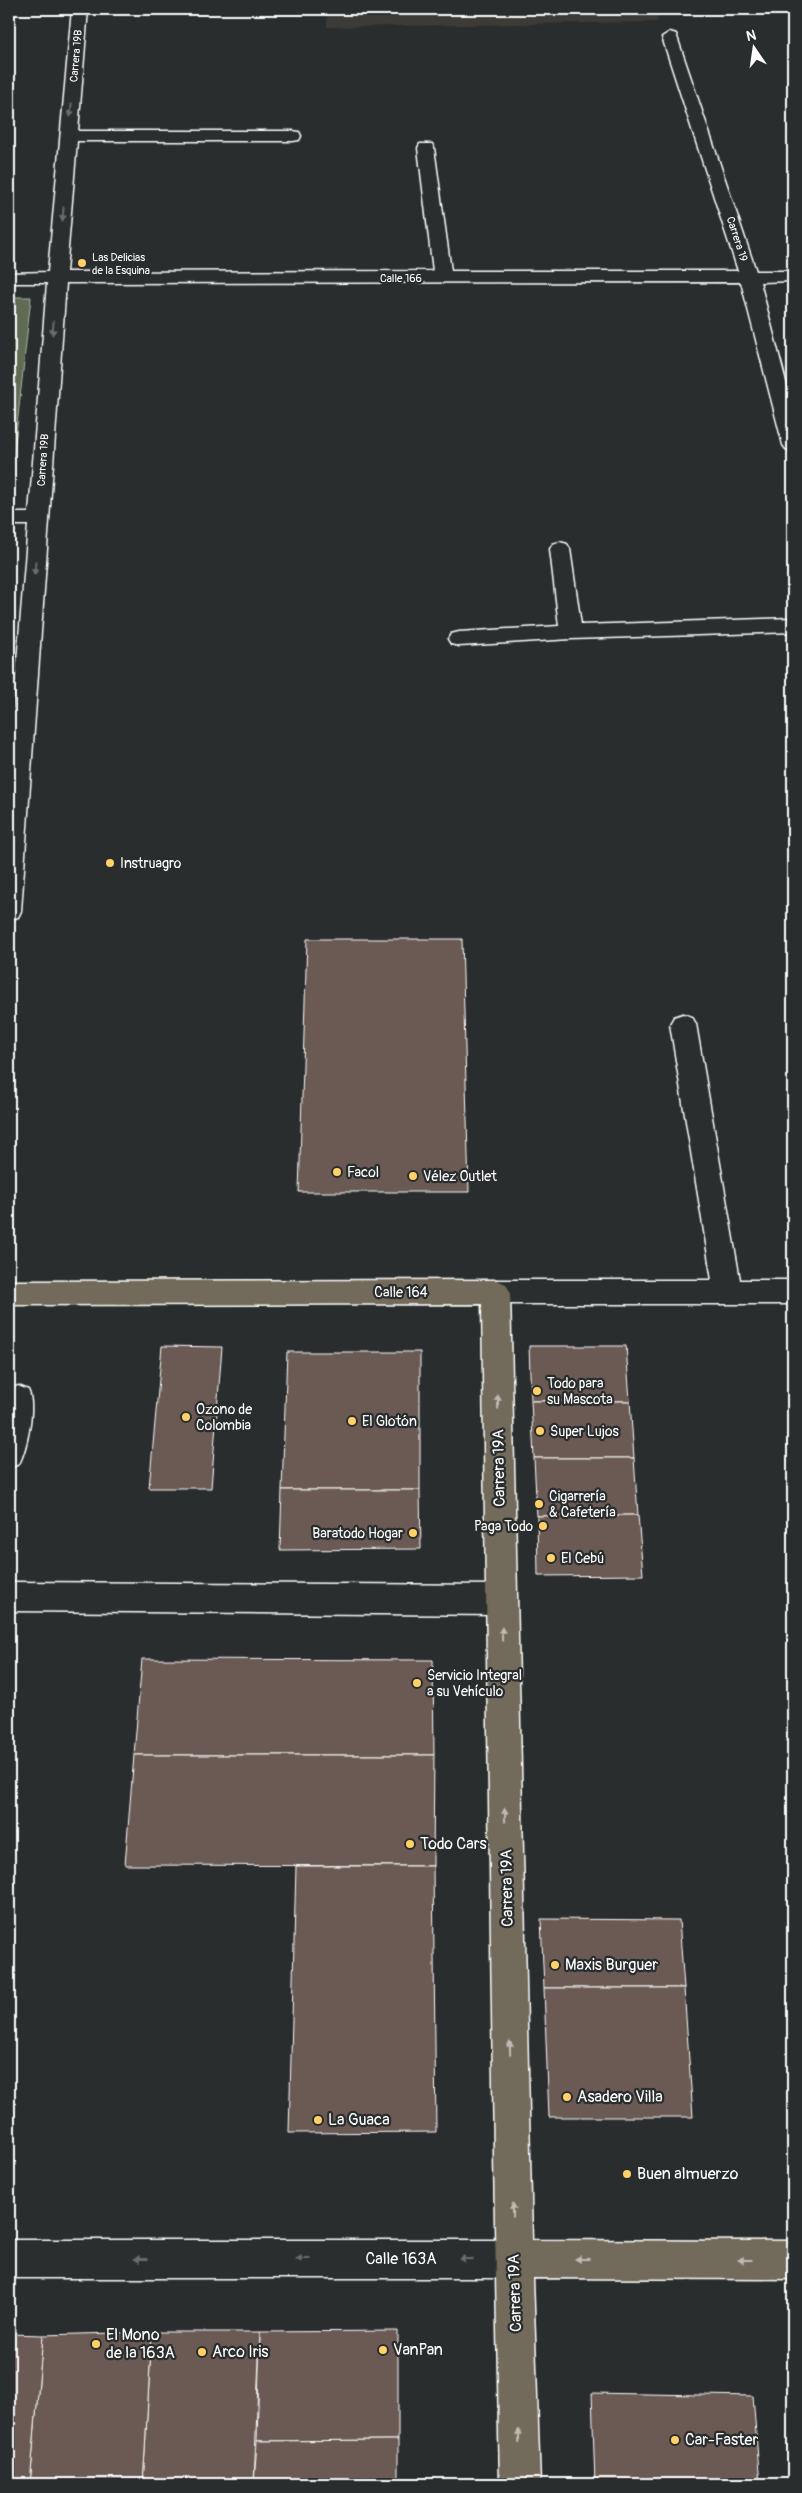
<svg xmlns="http://www.w3.org/2000/svg" width="802" height="2493" viewBox="0 0 802 2493" font-family="Pangolin,sans-serif">
<rect width="100%" height="100%" fill="#2a2d2e"/>
<filter id="ink" filterUnits="userSpaceOnUse"><feTurbulence type="fractalNoise" baseFrequency=".02" numOctaves="2"/><feDisplacementMap in="SourceGraphic" scale="10" xChannelSelector="R" yChannelSelector="G"/><feConvolveMatrix kernelMatrix="1 2 1 2 8 2 1 2 1" color-interpolation-filters="sRGB"/></filter>
<g filter="url(#ink)">
<!-- built -->
<path fill="#3e3a39" d="M327,9H656L658,22L327,27Z"/>
<!-- green -->
<path fill="#5f6c53" stroke="#afb6a9" d="M9,297H31L9,499Z"/>
<!-- building -->
<g fill="#6b5a53" stroke="#fff">
<path d="M307,939H462L469,1192H299Z"/>
<path d="M162,1346L222,1347L211,1488H149Z"/>
<path d="M529,1346H626L630,1401H531Z"/>
<path d="M287,1352H420V1490H282Z"/>
<path d="M531,1401H630L634,1458H534Z"/>
<path d="M534,1458H634L638,1515L537,1516Z"/>
<path d="M282,1490H420L421,1549L280,1550Z"/>
<path d="M638,1515L643,1575L538,1576L537,1516Z"/>
<path d="M142,1659L433,1660L434,1755H134Z"/>
<path d="M134,1755H434L433,1866L125,1865Z"/>
<path d="M296,1866H433L436,2132L289,2133Z"/>
<path d="M541,1919L679,1920L684,1988H544Z"/>
<path d="M544,1988H684L693,2117H549Z"/>
<path d="M398,2331V2440L257,2441L260,2332Z"/>
<path d="M152,2332H260L254,2484H143Z"/>
<path d="M152,2332L143,2484H30L43,2335Z"/>
<path d="M9,2334L43,2335L30,2484H9Z"/>
<path d="M592,2393L753,2396L760,2484H595Z"/>
<path d="M398,2440V2484H254L257,2441Z"/>
</g>
<g fill="none" stroke-linecap="round" stroke-linejoin="round">
<defs>
<g id="minor">
<path d="M72,9H88L78,131H293L299,132L301,136L299,140L293,141H77L66,272L433,271L418,148L420,144H432L434,148L451,271H738L662,37L670,32L676,34L756,271H793V281L760,282L793,409V451L786,449L783,445L741,282L66,283L21,911L18,917L9,920V763L28,525H9V513H29L47,283H9V273L48,272Z"/>
<path d="M560,542L567,544L570,549L581,625L793,618V632L571,639L459,646L451,644L448,639L451,634L459,632L559,626L550,549L553,544Z"/>
<path d="M683,1014L692,1017L696,1024L740,1280H793V1304H496L486,1300L482,1292L486,1284L496,1280H712L670,1024L674,1017Z"/>
<path d="M18,1386L28,1390C36,1406 27,1448 19,1464L9,1468V1390Z"/>
<path d="M9,1582L502,1585L513,1590L517,1600L513,1610L502,1615L9,1611Z"/>
<path d="M9,2240H515L528,2246L534,2259L528,2272L515,2278H9Z"/>
</g>
<path id="major" d="M496,1280L506,1284L510,1292L532,2240L793,2241V2279L533,2278L540,2484H500L495,2225L482,1304L9,1305V1281Z"/>
</defs>
<!-- minor casing -->
<use href="#minor" stroke="#fff" stroke-width="3"/>
<!-- major casing -->
<use href="#major" stroke="#fff" stroke-width="3"/>
<!-- minor -->
<use href="#minor" fill="#2a2d2e" fill-rule="evenodd"/>
<!-- major -->
<use href="#major" fill="#726b5a" fill-rule="evenodd"/>
</g>
<!-- one-way arrows -->
<defs><path id="oneway-solid" d="M-6-.8H1V-3.2L6.5 0L1 3.2V.8H-6Z" transform="scale(1.25)"/></defs>
<g fill="#6a6c6d">
<use href="#oneway-solid" transform="translate(71 110) rotate(95)"/>
<use href="#oneway-solid" transform="translate(63 214) rotate(96)"/>
<use href="#oneway-solid" transform="translate(53 328) rotate(95)"/>
<use href="#oneway-solid" transform="translate(35 568) rotate(94)"/>
<use href="#oneway-solid" transform="translate(141 2259) rotate(-180)"/>
<use href="#oneway-solid" transform="translate(303 2259) rotate(-180)"/>
<use href="#oneway-solid" transform="translate(466 2259) rotate(-180)"/>
</g>
<g fill="#c0bcb5">
<use href="#oneway-solid" transform="translate(498 1402) rotate(-91)"/>
<use href="#oneway-solid" transform="translate(502 1634) rotate(-91)"/>
<use href="#oneway-solid" transform="translate(505 1815) rotate(-91)"/>
<use href="#oneway-solid" transform="translate(510 2048) rotate(-91)"/>
<use href="#oneway-solid" transform="translate(513 2210) rotate(-91)"/>
<use href="#oneway-solid" transform="translate(582 2259) rotate(-180)"/>
<use href="#oneway-solid" transform="translate(745 2260) rotate(-180)"/>
<use href="#oneway-solid" transform="translate(519 2436) rotate(-92)"/>
</g>
</g>
<!-- markers -->
<g fill="#ffd166" stroke="#2a2d2e" stroke-width="2">
<circle cx="82" cy="263" r="5"/>
<circle cx="110" cy="863" r="5"/>
<circle cx="337" cy="1172" r="5"/>
<circle cx="413" cy="1176" r="5"/>
<circle cx="537" cy="1391" r="5"/>
<circle cx="186" cy="1417" r="5"/>
<circle cx="352" cy="1421" r="5"/>
<circle cx="540" cy="1431" r="5"/>
<circle cx="539" cy="1504" r="5"/>
<circle cx="543" cy="1526" r="5"/>
<circle cx="413" cy="1533" r="5"/>
<circle cx="551" cy="1558" r="5"/>
<circle cx="417" cy="1683" r="5"/>
<circle cx="410" cy="1844" r="5"/>
<circle cx="555" cy="1965" r="5"/>
<circle cx="567" cy="2097" r="5"/>
<circle cx="318" cy="2120" r="5"/>
<circle cx="627" cy="2174" r="5"/>
<circle cx="96" cy="2344" r="5"/>
<circle cx="383" cy="2350" r="5"/>
<circle cx="202" cy="2352" r="5"/>
<circle cx="675" cy="2440" r="5"/>
</g>
<g text-anchor="middle" dominant-baseline="central" stroke-width="4.5" stroke-linejoin="round" paint-order="stroke">
<!-- far-street labels -->
<g font-size="11" fill="#fff" stroke="#2a2d2e">
<text transform="translate(76 56) rotate(-85)">Carrera 19B</text>
<text transform="translate(737 239) rotate(72)">Carrera 19</text>
<text x="401" y="278">Calle 166</text>
<text transform="translate(43 460) rotate(-86)">Carrera 19B</text>
</g>
<!-- far-poi labels -->
<g font-size="11" fill="#fff" stroke="#2a2d2e" text-anchor="start">
<text x="92" y="257">Las Delicias<tspan x="92" dy="13">de la Esquina</tspan></text>
</g>
<!-- poi labels -->
<g font-size="14" fill="#fff" stroke="#2a2d2e" text-anchor="start">
<text x="120" y="863">Instruagro</text>
<text x="347" y="1172">Facol</text>
<text x="423" y="1176">Vélez Outlet</text>
<text x="547" y="1383">Todo para<tspan x="547" dy="16">su Mascota</tspan></text>
<text x="196" y="1409">Ozono de<tspan x="196" dy="16">Colombia</tspan></text>
<text x="362" y="1421">El Glotón</text>
<text x="550" y="1431">Super Lujos</text>
<text x="549" y="1496">Cigarrería<tspan x="549" dy="16">&amp; Cafetería</tspan></text>
<text x="533" y="1526" text-anchor="end">Paga Todo</text>
<text x="403" y="1533" text-anchor="end">Baratodo Hogar</text>
<text x="561" y="1558">El Cebú</text>
<text x="427" y="1675">Servicio Integral<tspan x="427" dy="16">a su Vehículo</tspan></text>
</g>
<!-- street labels -->
<g font-size="14" fill="#fff" stroke="#2a2d2e">
<text x="401" y="1292">Calle 164</text>
</g>
<!-- near-street labels -->
<g font-size="16" fill="#fff" stroke="#2a2d2e">
<text transform="translate(499 1468) rotate(-91)">Carrera 19A</text>
<text transform="translate(507 1888) rotate(-91)">Carrera 19A</text>
<text x="401" y="2259">Calle 163A</text>
<text transform="translate(515 2293) rotate(-92)">Carrera 19A</text>
</g>
<!-- near-poi labels -->
<g font-size="16" fill="#fff" stroke="#2a2d2e" text-anchor="start">
<text x="420" y="1844">Todo Cars</text>
<text x="565" y="1965">Maxis Burguer</text>
<text x="577" y="2097">Asadero Villa</text>
<text x="328" y="2120">La Guaca</text>
<text x="637" y="2174">Buen almuerzo</text>
<text x="106" y="2335">El Mono<tspan x="106" dy="18">de la 163A</tspan></text>
<text x="393" y="2350">VanPan</text>
<text x="212" y="2352">Arco Iris</text>
<text x="685" y="2440">Car-Faster</text>
</g>
</g>
<!-- margin -->
<rect width="802" height="2493" fill="none" stroke="#2a2d2e" stroke-width="30"/>
<rect x="15" y="15" width="772" height="2463" fill="none" stroke="#fff" stroke-width="2" filter="url(#ink)"/>
<!-- north arrow -->
<g transform="translate(754 48) rotate(347)" stroke="#2a2d2e" stroke-width="4" paint-order="stroke">
<path d="M0-4L9 19L0 12L-9 19Z" fill="#ffffff"/>
<text y="-8" font-size="14" font-weight="bold" text-anchor="middle" fill="#ffffff">N</text>
</g>
</svg>
